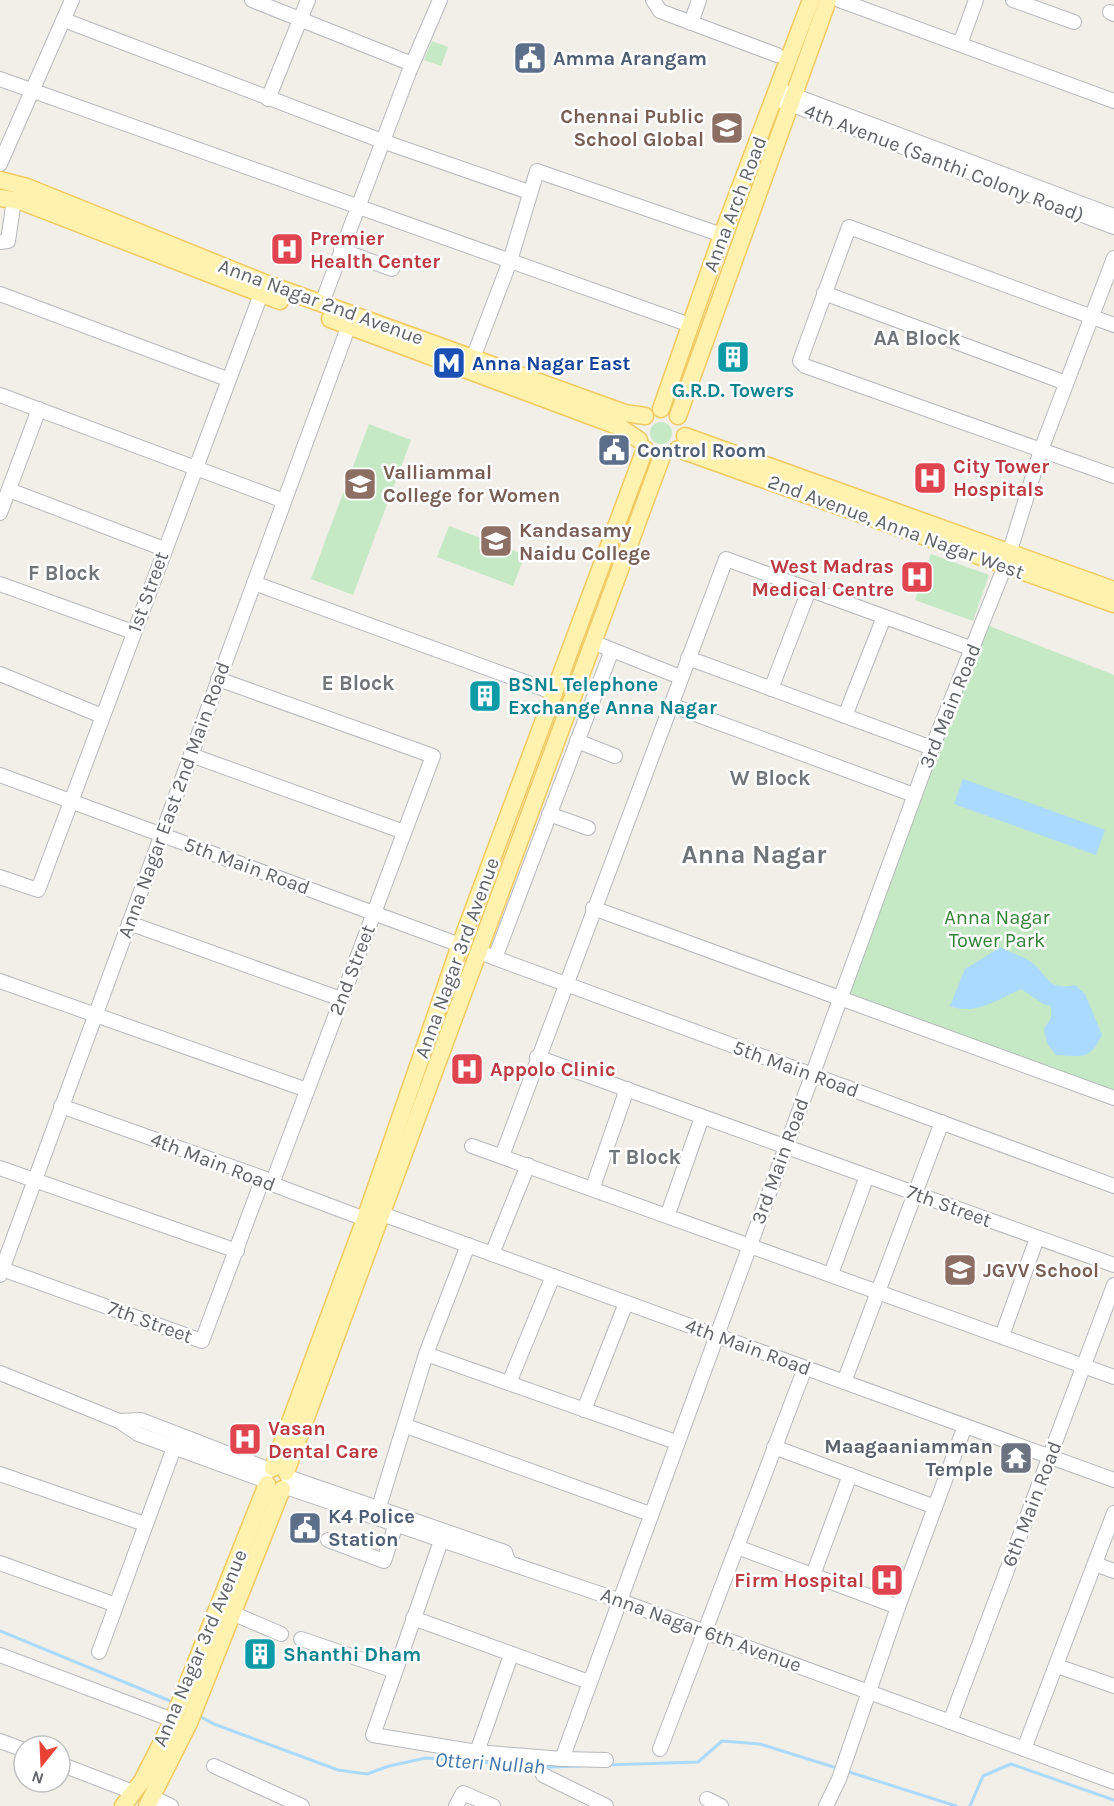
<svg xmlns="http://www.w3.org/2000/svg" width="1114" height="1806" viewBox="0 0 1114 1806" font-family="Karla,sans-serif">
<rect width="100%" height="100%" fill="#f1efe8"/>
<!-- green -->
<g fill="#c5e8c5">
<path d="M432,41L448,47L441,66L424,60Z"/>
<circle cx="661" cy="433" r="11"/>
<path d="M369,424L411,440L353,595L311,579Z"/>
<path d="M449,526L525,555L513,586L437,557Z"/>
<path d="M931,554L989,575L973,621L915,600Z"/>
<path d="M987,625L1114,675V1095L845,998Z"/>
</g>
<!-- water -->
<g fill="#aadaff">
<path d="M963,779L1105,830L1096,855L954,804Z"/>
<path d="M1001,947C1010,953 1019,955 1028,960C1048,972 1045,992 1075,985L1085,994L1102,1035C1089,1061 1083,1056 1056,1055L1047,1043L1044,1029L1051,1018V1006L1045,1005L1021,989C999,999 974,1016 950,1006L965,969Z"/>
</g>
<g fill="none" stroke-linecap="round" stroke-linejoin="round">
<!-- stream -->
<g stroke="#aadaff" stroke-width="3">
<path d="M0,1631L175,1703"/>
<path d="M197,1715L214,1724L338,1770L367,1774L389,1766L426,1758L550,1767L582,1766"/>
<path d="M606,1765L698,1762L722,1741L760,1744L840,1769"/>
<path d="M846,1771L956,1806"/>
<path d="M970,1806L983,1776L1011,1764L1114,1800"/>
</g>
<defs>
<g id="minor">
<path d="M252,0L412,64"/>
<path d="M653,0L660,11L777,55"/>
<path d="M839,0L1114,101"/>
<path d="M1013,0L1074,22"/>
<path d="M1110,12L1114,14"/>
<path d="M64,20L382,141L529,192"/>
<path d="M691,23L699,0"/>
<path d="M960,44L976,0"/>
<path d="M0,79L690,325"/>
<path d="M785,92L1114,216"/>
<path d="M268,99L308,0"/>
<path d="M782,101L1114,227"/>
<path d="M0,164L72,0"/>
<path d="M0,242L8,241L14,200"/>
<path d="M341,250L392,269"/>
<path d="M824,293L1066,383"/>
<path d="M0,294L227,379"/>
<path d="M322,303L409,72L440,0"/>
<path d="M1114,325L849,227L800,361L805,366L1114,476"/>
<path d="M473,358L510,261L537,171L722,235"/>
<path d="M0,395L284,501"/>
<path d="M9,490L164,549"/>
<path d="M0,513L39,409"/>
<path d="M1009,554L1041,450L1114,258"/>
<path d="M254,583L555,693"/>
<path d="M0,584L133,632"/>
<path d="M595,643L680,677"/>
<path d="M688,658L932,748"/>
<path d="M0,674L102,716"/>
<path d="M218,679L433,756L272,1184"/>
<path d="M771,689L809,590"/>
<path d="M671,705L914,795"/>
<path d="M845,716L884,617"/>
<path d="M577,741L615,756"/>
<path d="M191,755L404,832"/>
<path d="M0,775L460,945"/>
<path d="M549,814L588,828"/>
<path d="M0,877L38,890L264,286"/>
<path d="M593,908L1114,1098"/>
<path d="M129,923L341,999"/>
<path d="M479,952L1114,1186"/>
<path d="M495,958L612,650"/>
<path d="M0,981L307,1090"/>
<path d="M537,1057L1114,1265"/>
<path d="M61,1106L263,1178L272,1184L365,1219"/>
<path d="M472,1146L1114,1377"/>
<path d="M502,1156L726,559L973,649"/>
<path d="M0,1168L237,1251"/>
<path d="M593,1187L627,1089"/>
<path d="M382,1214L1114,1480"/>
<path d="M668,1214L702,1117"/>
<path d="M492,1254L528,1165"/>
<path d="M2,1269L202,1341L263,1178"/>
<path d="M831,1274L867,1176"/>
<path d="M0,1275L349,325"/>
<path d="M1002,1336L1037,1238"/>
<path d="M426,1354L676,1442"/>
<path d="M0,1373L119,1421L138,1434L266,1481"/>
<path d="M844,1382L942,1122"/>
<path d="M509,1383L553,1276"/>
<path d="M584,1410L626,1303"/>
<path d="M119,1421L141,1420L270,1470"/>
<path d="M406,1426L650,1514"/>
<path d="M774,1447L935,1507"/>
<path d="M0,1474L145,1524"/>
<path d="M288,1477L505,1552L508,1561"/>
<path d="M286,1487L618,1600L1114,1782"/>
<path d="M379,1507L426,1354L468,1245"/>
<path d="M328,1540L384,1561L396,1524"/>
<path d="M441,1541L373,1735L477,1752L562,1759L606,1760"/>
<path d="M737,1547L898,1607"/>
<path d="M0,1563L116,1605"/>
<path d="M1095,1564L1114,1571"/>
<path d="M813,1575L850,1475"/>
<path d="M232,1613L281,1634"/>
<path d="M413,1618L589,1682"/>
<path d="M301,1639L395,1671"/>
<path d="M99,1652L174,1448"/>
<path d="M0,1655L173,1720"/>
<path d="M1057,1666L1114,1686"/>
<path d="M950,1722L1114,1285"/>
<path d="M0,1741L24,1750"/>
<path d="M660,1749L805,1368"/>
<path d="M1024,1749L1114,1513"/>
<path d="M477,1752L511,1655"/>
<path d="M562,1759L932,748L1005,566"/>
<path d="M60,1764L133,1792"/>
<path d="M214,1766L302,1806"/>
<path d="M543,1775L606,1806"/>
<path d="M154,1798L171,1806"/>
<path d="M707,1799L721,1806"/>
<path d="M456,1806L463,1793L493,1806"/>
<path d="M826,1806L839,1779L898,1607L965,1426"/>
</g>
<g id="major">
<path d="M0,180L27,187L265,283L625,413L645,416"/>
<path d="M0,198L20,201L280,301"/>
<path d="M330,319L620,427L639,440"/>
<path d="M661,409L722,235L811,0"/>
<path d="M678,416L828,0"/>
<path d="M685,436L1114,590"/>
<path d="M678,449L1114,604"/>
<path d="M273,1468L365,1219L460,945L645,449"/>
<path d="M286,1472L662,456"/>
<path d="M123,1806L142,1781L173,1720L267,1484"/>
<path d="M147,1806L189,1723L282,1489"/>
</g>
</defs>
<!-- minor casing -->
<use href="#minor" stroke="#b5b8bc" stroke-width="16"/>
<!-- major casing -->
<use href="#major" stroke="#f2c960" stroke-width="19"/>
<!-- minor -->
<use href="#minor" stroke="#fff" stroke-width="14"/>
<!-- major -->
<use href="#major" stroke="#fff2af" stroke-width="16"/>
</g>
<!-- icons -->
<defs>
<symbol id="civic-square" viewBox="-11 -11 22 22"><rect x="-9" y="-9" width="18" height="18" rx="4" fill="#5c6f8a" stroke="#fff"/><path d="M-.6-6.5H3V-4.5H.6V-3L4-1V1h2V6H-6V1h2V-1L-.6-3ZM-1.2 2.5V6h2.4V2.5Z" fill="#fff"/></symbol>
<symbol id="school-square" viewBox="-11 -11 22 22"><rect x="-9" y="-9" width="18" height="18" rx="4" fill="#8d6e63" stroke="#fff"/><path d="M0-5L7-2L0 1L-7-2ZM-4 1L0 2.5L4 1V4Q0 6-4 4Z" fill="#fff"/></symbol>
<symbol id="hospital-square" viewBox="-11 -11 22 22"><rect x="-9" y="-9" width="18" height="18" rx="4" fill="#e0444e" stroke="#fff"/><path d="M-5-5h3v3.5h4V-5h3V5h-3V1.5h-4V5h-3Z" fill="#fff"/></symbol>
<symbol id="building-square" viewBox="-11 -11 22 22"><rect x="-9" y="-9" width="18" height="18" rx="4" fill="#0f9aa8" stroke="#fff"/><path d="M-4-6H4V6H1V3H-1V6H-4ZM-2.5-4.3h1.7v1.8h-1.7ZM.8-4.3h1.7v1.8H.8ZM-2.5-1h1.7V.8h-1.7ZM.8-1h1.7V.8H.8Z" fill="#fff"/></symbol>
<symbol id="metro-square" viewBox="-11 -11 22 22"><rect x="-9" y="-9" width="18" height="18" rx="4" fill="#1a4fb4" stroke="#fff"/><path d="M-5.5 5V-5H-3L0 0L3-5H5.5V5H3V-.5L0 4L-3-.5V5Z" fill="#fff"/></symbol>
<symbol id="university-square" viewBox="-11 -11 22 22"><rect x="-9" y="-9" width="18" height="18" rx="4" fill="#8d6e63" stroke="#fff"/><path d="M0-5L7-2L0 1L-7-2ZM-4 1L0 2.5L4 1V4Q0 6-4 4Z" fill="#fff"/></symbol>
<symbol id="temple-square" viewBox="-11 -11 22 22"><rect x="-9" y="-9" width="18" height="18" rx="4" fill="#6b7280" stroke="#fff"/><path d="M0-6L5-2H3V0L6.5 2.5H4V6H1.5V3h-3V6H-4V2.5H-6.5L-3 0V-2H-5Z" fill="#fff"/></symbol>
</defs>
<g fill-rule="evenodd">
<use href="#civic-square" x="511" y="39" width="38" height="38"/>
<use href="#school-square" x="708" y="109" width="38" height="38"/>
<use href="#hospital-square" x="268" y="230" width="38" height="38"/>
<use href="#building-square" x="714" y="338" width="38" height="38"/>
<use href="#metro-square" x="430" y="344" width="38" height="38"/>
<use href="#civic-square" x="595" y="431" width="38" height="38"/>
<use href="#hospital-square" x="911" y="459" width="38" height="38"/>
<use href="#university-square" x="341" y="465" width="38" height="38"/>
<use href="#university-square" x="477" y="522" width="38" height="38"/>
<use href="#hospital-square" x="898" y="558" width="38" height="38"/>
<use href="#building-square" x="466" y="677" width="38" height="38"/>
<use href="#hospital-square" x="448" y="1050" width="38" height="38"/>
<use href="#school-square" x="941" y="1251" width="38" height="38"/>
<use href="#hospital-square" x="226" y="1420" width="38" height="38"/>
<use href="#temple-square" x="997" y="1439" width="38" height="38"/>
<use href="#civic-square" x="286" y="1509" width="38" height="38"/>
<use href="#hospital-square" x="868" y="1561" width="38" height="38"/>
<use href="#building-square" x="241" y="1635" width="38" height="38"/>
</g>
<g text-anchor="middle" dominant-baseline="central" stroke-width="5" stroke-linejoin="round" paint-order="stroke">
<!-- service labels -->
<g font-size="20" font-weight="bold" fill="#4e5e75" stroke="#fff" text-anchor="start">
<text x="553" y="58">Amma Arangam</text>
<text x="637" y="450">Control Room</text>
<text x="328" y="1516">K4 Police<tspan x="328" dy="23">Station</tspan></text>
</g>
<!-- education labels -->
<g font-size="20" font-weight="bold" fill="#785e54" stroke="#fff" text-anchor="start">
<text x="704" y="116" text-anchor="end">Chennai Public<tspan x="704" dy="23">School Global</tspan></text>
<text x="383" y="472">Valliammal<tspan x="383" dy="23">College for Women</tspan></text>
<text x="519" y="530">Kandasamy<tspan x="519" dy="23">Naidu College</tspan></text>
<text x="983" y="1270">JGVV School</text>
</g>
<!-- street labels -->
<g font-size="20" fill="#5f6368" stroke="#fff">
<text transform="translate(944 163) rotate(21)">4th Avenue (Santhi Colony Road)</text>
<text transform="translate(735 204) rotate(-69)">Anna Arch Road</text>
<text transform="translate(321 302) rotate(20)">Anna Nagar 2nd Avenue</text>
<text transform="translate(896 527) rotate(20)">2nd Avenue, Anna Nagar West</text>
<text transform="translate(148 592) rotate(-70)">1st Street</text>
<text transform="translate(950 706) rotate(-68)">3rd Main Road</text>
<text transform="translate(174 800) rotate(-70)">Anna Nagar East 2nd Main Road</text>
<text transform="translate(247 866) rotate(20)">5th Main Road</text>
<text transform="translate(457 958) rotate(-70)">Anna Nagar 3rd Avenue</text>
<text transform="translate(352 970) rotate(-69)">2nd Street</text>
<text transform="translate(796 1069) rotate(20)">5th Main Road</text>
<text transform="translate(780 1161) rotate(-70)">3rd Main Road</text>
<text transform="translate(213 1162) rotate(21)">4th Main Road</text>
<text transform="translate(949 1206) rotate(20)">7th Street</text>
<text transform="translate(150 1322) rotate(20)">7th Street</text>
<text transform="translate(748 1347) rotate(20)">4th Main Road</text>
<text transform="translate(1032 1504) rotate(-69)">6th Main Road</text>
<text transform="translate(701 1630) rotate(20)">Anna Nagar 6th Avenue</text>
<text transform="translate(200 1648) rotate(-67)">Anna Nagar 3rd Avenue</text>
</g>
<!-- health labels -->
<g font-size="20" font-weight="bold" fill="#be3a42" stroke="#fff" text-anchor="start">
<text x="310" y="238">Premier<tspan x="310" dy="23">Health Center</tspan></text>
<text x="953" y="466">City Tower<tspan x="953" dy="23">Hospitals</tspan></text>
<text x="894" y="566" text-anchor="end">West Madras<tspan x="894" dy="23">Medical Centre</tspan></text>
<text x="490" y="1069">Appolo Clinic</text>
<text x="268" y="1428">Vasan<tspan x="268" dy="23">Dental Care</tspan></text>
<text x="864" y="1580" text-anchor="end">Firm Hospital</text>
</g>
<!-- transit labels -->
<g font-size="20" font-weight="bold" fill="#164399" stroke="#fff" text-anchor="start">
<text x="472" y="363">Anna Nagar East</text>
</g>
<!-- culture labels -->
<g font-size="20" font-weight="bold" fill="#0d838f" stroke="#fff" text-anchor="start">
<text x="733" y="390" text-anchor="middle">G.R.D. Towers</text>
<text x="508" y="684">BSNL Telephone<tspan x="508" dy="23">Exchange Anna Nagar</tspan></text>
<text x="283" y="1654">Shanthi Dham</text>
</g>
<!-- park labels -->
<g font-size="20" fill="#348238" stroke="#fff">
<text x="997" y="917">Anna Nagar<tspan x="997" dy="23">Tower Park</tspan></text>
</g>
<!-- worship labels -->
<g font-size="20" font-weight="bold" fill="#5b616d" stroke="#fff" text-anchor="end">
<text x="993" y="1446">Maagaaniamman<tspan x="993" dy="23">Temple</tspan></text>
</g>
<!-- neighbourhood labels -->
<g font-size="21" font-weight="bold" fill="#70757a" stroke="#fff">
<text x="917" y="338">AA Block</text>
<text x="64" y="573">F Block</text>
<text x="358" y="683">E Block</text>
<text x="770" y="778">W Block</text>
<text x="645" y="1157">T Block</text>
</g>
<!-- water labels -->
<g font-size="21" font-style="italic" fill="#4174aa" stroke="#fff">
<text transform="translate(490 1763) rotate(4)">Otteri Nullah</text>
</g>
<!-- district labels -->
<g font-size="26" font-weight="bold" fill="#70757a" stroke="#fff">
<text x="754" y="854">Anna Nagar</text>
</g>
</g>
<!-- north arrow -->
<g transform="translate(42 1764) rotate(198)"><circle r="28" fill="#ffffff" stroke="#bfc1c3" stroke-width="1.5"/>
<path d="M0-4.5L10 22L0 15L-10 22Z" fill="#ea4335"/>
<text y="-9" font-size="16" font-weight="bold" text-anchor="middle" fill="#5f6368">N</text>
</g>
</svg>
